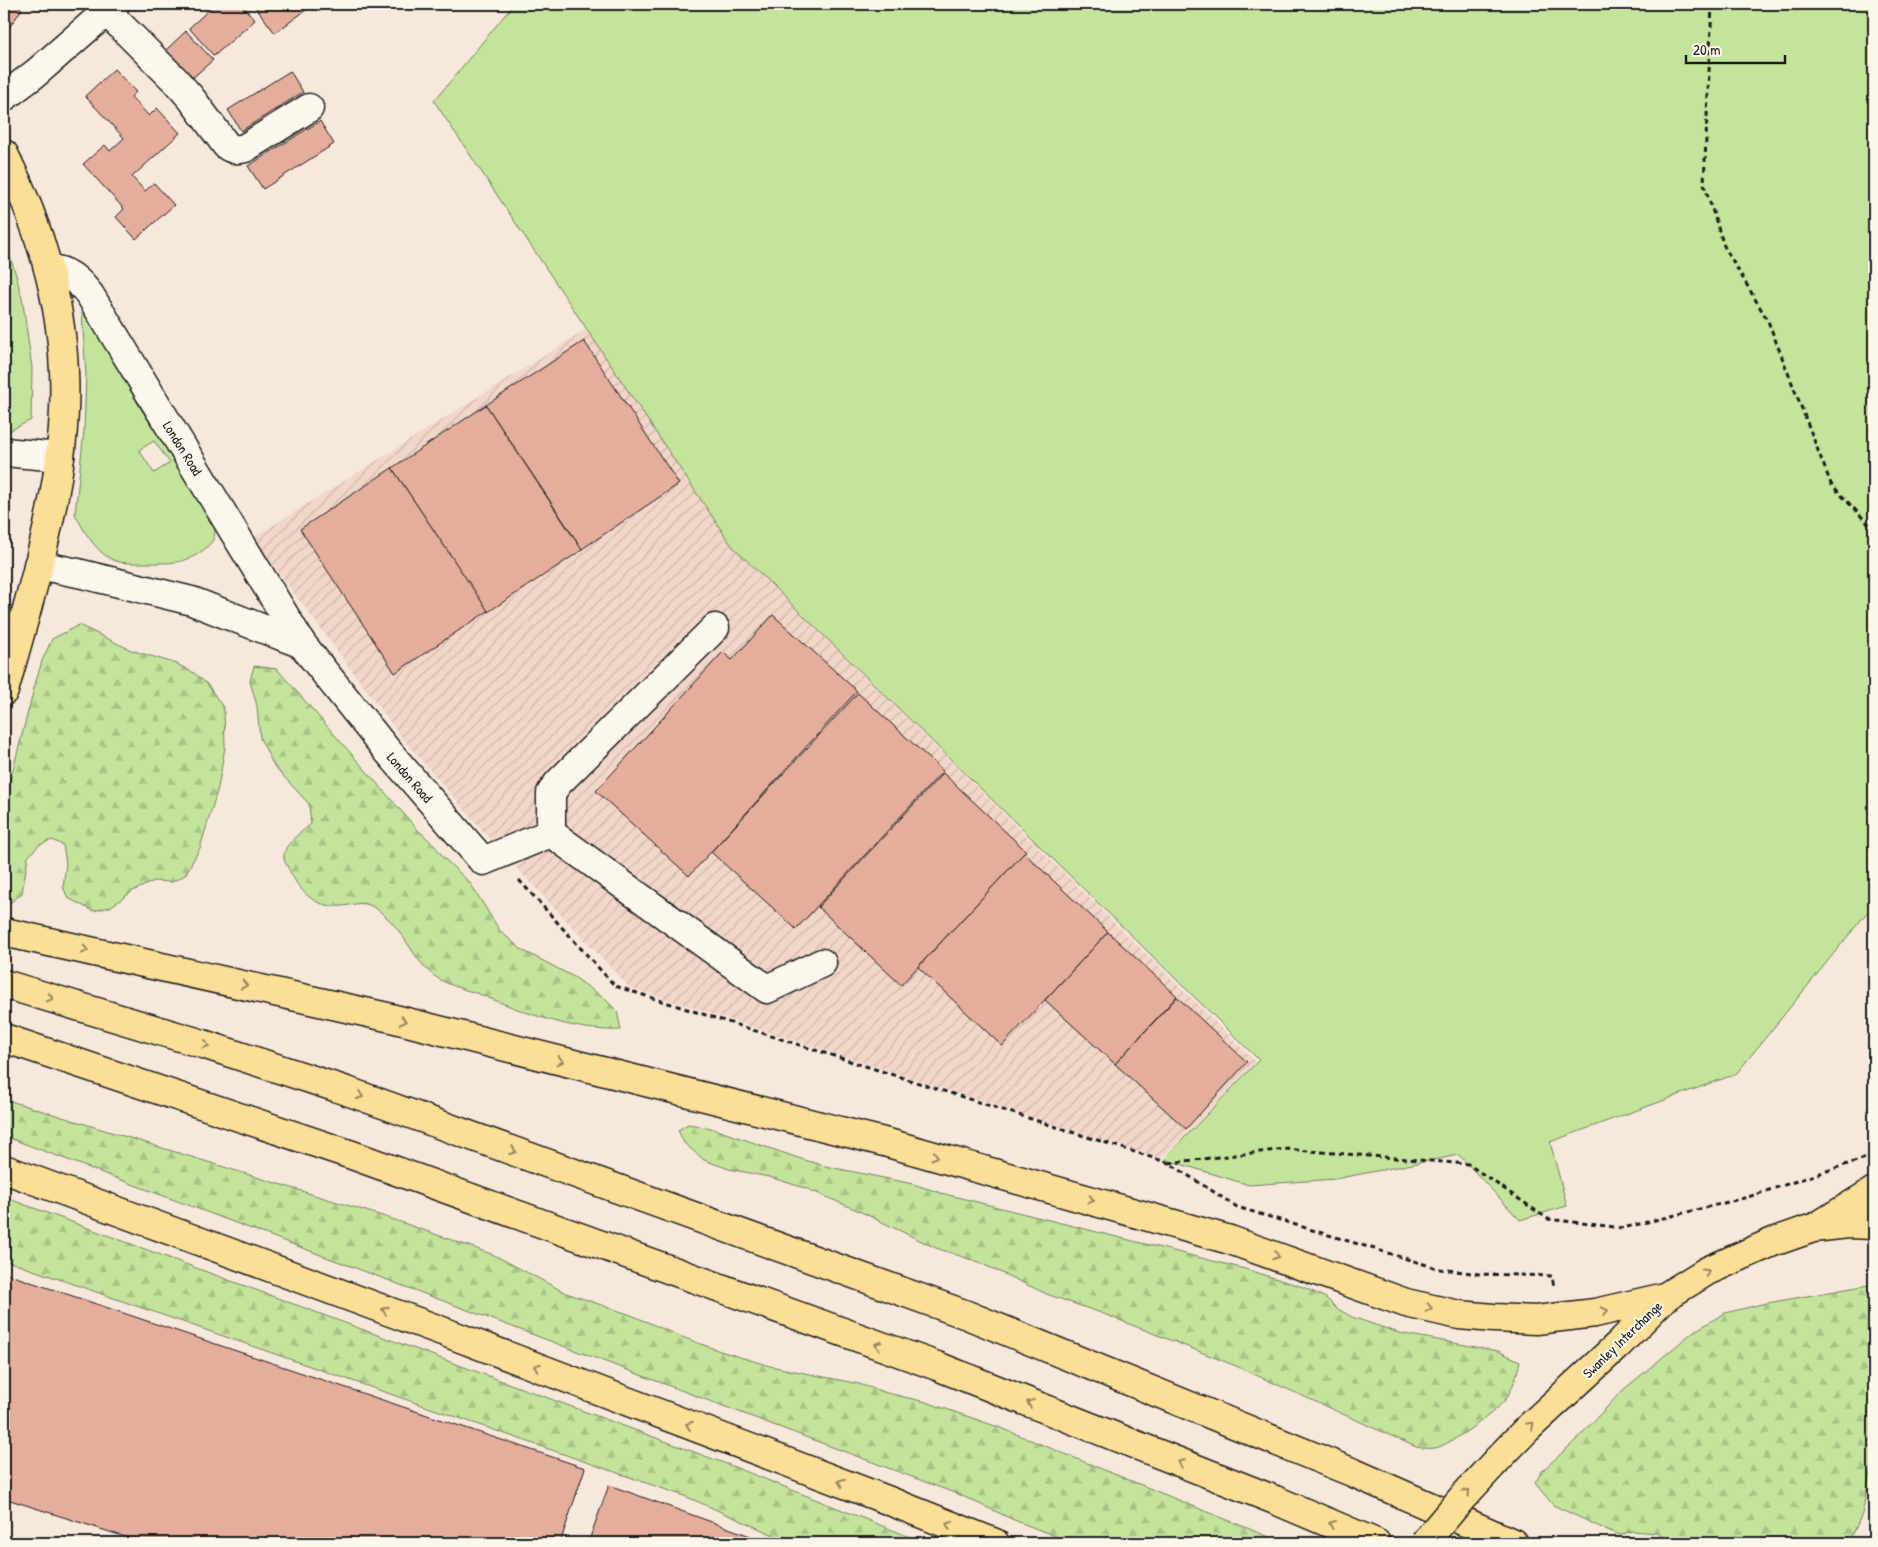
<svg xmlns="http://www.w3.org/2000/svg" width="1878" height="1547" viewBox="0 0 1878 1547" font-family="'Patrick Hand',sans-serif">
<defs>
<pattern id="industrial-furrows" width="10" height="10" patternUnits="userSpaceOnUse" patternTransform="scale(1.25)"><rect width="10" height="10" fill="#f2d6c9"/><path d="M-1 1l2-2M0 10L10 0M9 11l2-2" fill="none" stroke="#cfb7ac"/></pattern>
<pattern id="forest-firs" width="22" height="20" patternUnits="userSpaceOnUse" patternTransform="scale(1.25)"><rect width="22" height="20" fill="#c4e49c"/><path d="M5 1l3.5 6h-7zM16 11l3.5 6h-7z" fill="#a8c386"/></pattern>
</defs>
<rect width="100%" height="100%" fill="#f7e8dc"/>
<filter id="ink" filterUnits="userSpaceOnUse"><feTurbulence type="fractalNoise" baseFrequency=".02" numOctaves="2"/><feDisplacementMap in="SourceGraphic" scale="10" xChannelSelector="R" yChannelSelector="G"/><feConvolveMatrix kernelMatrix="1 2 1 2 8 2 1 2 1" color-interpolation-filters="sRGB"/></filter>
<g filter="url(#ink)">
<!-- industrial -->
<path fill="url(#industrial-furrows)" d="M587,329L732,546L1256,1062L1161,1159L629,987L498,848L402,738L253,538Z"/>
<!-- green -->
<g fill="#c4e49c" stroke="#70805c" fill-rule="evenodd">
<path d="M514,4H1874V904L1736,1074L1550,1142L1567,1206L1520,1220L1459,1155L1335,1179L1249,1185L1164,1159L1259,1060L732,546L434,101Z"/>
<path d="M4,238L16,275L23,303L32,368L31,420L7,432L4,418Z"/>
<path d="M85,312L141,409L214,523C216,535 215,539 207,547C187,565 170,563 145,563C134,563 120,564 111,559C95,551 83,529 75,514L84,431L86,375L82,313ZM154,441L170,463L154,473L139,450Z"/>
</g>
<!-- forest -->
<g fill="url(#forest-firs)" stroke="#70805c">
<path d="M79,625L131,650L177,664L194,673L208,685L224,709L225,747L218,788L200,848L185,875L172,882L154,881L133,891L110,907L93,911L68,898L63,887L66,863L63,845L52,840L39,845L28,857L22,893L9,904L4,897V804L36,681L42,661L52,639Z"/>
<path d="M254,666L277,669L417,829L433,844L445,859L470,883L500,931L522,950L574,977L605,999L617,1011L621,1030C572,1032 524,1012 479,994C464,989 446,985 433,975C413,959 404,931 383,914C361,895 355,908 333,906C313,905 299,890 291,873C289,869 285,863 284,859C282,844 301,833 311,824L309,804L274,766L260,738L257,706L250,681Z"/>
<path d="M4,1099L392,1219L494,1255L566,1293L631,1315L682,1337L720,1351L770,1366L859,1384L887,1393L926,1402L1001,1428L1284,1543H1073L1014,1520L960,1495L4,1136Z"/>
<path d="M688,1124L711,1128L798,1158L825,1166L913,1184L941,1193L1245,1269L1303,1287L1326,1298L1336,1308L1352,1317L1399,1333L1498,1351L1520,1361C1518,1372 1512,1391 1505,1400C1496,1412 1449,1446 1435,1448C1429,1449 1422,1448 1416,1447L1236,1366L1104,1314L1049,1295L978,1262L936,1248L857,1210L805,1188L769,1177L729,1169L704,1160L684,1143L678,1130Z"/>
<path d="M4,1197L732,1466L925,1543H792L687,1497L4,1260Z"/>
<path d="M1874,1284V1453L1862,1514L1849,1543H1675L1656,1533L1632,1531L1620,1535L1600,1527L1553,1505L1535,1483L1543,1470L1575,1441L1622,1391L1693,1332L1725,1313L1762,1304Z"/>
</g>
<!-- building -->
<g fill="#e5ad9c" stroke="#1c1c1c">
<path d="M4,4H14L22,9L4,35Z"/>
<path d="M207,4H241L255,20L214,56L189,28L211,8Z"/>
<path d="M253,4H307L310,7L275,33Z"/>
<path d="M186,31L213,60L191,79L165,51Z"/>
<path d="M114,69L136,92L131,97L149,116L157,108L180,133L132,177L145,191L154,183L174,205L136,239L116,217L124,209L83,164L105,145L110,151L124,138L85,96Z"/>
<path d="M290,71L303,92L241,131L228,110Z"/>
<path d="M320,121L334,144L263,189L248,166Z"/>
<path d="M584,341L679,484L582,549L486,405Z"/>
<path d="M486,405L582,550L488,612L392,468Z"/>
<path d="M392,468L488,611L395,673L300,529Z"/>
<path d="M773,615L857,691L689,876L596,791L723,652L732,660Z"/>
<path d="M858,693L943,771L796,929L711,852Z"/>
<path d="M943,773L1026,851L901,985L818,907Z"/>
<path d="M1024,853L1108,932L1002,1046L918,967Z"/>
<path d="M1108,932L1177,996L1115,1064L1045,1000Z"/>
<path d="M1177,997L1247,1062L1186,1129L1115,1064Z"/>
<path d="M4,1273L585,1468L560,1543H144L4,1498Z"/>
<path d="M609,1485L770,1543H588Z"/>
</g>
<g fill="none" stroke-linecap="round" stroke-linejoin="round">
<defs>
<g id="minor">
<path d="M106,11L176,81L191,98L226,145C232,150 238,150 245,148L309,108"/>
<path d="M4,97L36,73L115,4"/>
<path d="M49,269C68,270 78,280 90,295L302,644L385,748L483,861L551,833L767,989L822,963"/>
<path d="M4,452L60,457"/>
<path d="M38,565L78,573L192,601L302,644"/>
<path d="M551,833V793L558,783L715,628"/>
</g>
<path id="major" d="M4,154C38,222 61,295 64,372C69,478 32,589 4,691"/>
<g id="highway">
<path d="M4,932L387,1017L888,1143L1230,1240L1406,1303L1459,1315L1494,1318L1536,1320L1595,1313L1665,1297"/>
<path d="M4,984L203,1044L347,1091L967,1315L1354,1473L1513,1543"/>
<path d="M4,1038L352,1155L937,1366L1275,1500L1376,1543"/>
<path d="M4,1169L442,1331L887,1500L995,1543"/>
<path d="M1821,1224L1874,1191"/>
<path d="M1497,1460L1527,1429L1619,1344L1665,1297L1707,1271L1773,1242L1813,1228L1848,1224L1874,1225"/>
</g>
</defs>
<!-- minor casing -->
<use href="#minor" stroke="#1c1c1c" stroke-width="31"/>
<!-- major casing -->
<use href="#major" stroke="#1c1c1c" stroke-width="31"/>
<!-- highway casing -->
<use href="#highway" stroke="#1c1c1c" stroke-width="31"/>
<!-- path -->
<g stroke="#1c1c1c" stroke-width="3" stroke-dasharray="5 4" stroke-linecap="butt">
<path d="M1712,4L1704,184L1724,246L1768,321L1831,484L1874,530"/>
<path d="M519,880L615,986L1169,1163L1237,1207L1440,1269L1479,1274L1552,1276L1554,1287"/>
<path d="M1169,1163L1285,1149L1468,1164L1548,1219L1623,1228L1748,1197L1866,1158L1874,1151"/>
</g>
<!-- minor -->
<use href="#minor" stroke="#fbf7ec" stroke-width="28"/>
<!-- major -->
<use href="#major" stroke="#fbdf96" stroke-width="28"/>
<!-- highway -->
<use href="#highway" stroke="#fbdf96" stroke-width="28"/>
<defs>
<path id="highway-bridge" d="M1424,1543L1462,1498L1497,1460"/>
</defs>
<!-- highway-bridge casing -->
<use href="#highway-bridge" stroke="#1c1c1c" stroke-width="31" stroke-linecap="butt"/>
<!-- highway-bridge -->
<use href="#highway-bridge" stroke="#fbdf96" stroke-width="28"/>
</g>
<!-- one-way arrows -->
<defs><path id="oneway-chevron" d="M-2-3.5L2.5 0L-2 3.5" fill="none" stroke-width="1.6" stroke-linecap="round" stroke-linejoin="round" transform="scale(1.25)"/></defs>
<g stroke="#97875f">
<use href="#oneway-chevron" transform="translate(85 950) rotate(13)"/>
<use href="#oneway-chevron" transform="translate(244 985) rotate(13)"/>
<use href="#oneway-chevron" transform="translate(50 998) rotate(17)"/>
<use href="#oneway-chevron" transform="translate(403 1021) rotate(14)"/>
<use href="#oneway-chevron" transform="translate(206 1045) rotate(18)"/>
<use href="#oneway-chevron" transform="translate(560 1061) rotate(14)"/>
<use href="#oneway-chevron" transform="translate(360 1096) rotate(20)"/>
<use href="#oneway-chevron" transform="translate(513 1151) rotate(20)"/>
<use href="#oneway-chevron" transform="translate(935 1156) rotate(16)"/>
<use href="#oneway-chevron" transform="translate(1091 1200) rotate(16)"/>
<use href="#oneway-chevron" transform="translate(1276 1256) rotate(20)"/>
<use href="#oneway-chevron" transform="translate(1706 1272) rotate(-28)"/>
<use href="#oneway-chevron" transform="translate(1429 1308) rotate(12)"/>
<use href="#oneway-chevron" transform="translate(385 1310) rotate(-160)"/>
<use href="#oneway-chevron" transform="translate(1605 1311) rotate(-12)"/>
<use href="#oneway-chevron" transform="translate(878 1345) rotate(-160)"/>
<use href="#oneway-chevron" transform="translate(537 1367) rotate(-159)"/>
<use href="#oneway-chevron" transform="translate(1030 1403) rotate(-158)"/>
<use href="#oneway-chevron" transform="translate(689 1425) rotate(-159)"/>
<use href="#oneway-chevron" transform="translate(1531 1425) rotate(-44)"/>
<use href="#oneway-chevron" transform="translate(1181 1463) rotate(-158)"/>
<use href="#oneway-chevron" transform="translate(841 1482) rotate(-159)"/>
<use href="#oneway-chevron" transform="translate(1467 1492) rotate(-48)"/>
<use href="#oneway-chevron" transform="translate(1332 1524) rotate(-157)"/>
<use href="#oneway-chevron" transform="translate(949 1525) rotate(-158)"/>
</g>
</g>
<g text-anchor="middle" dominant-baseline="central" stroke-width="4" stroke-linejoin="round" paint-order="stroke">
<!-- street labels -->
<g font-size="14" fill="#1c1c1c" stroke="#fbf7ec">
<text transform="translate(183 448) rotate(58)">London Road</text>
<text transform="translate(410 777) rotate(49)">London Road</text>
<text transform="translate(1622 1339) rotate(-44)">Swanley Interchange</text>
</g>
</g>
<!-- margin -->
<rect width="1878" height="1547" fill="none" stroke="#fbf7ec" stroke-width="20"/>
<rect x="10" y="10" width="1858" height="1527" fill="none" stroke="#1c1c1c" stroke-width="2" filter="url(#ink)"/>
<!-- scale -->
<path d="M1686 55v8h99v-8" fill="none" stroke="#1c1c1c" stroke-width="2.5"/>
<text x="1693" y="55" font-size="15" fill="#1c1c1c" stroke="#fbf7ec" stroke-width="4" paint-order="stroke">20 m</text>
</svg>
